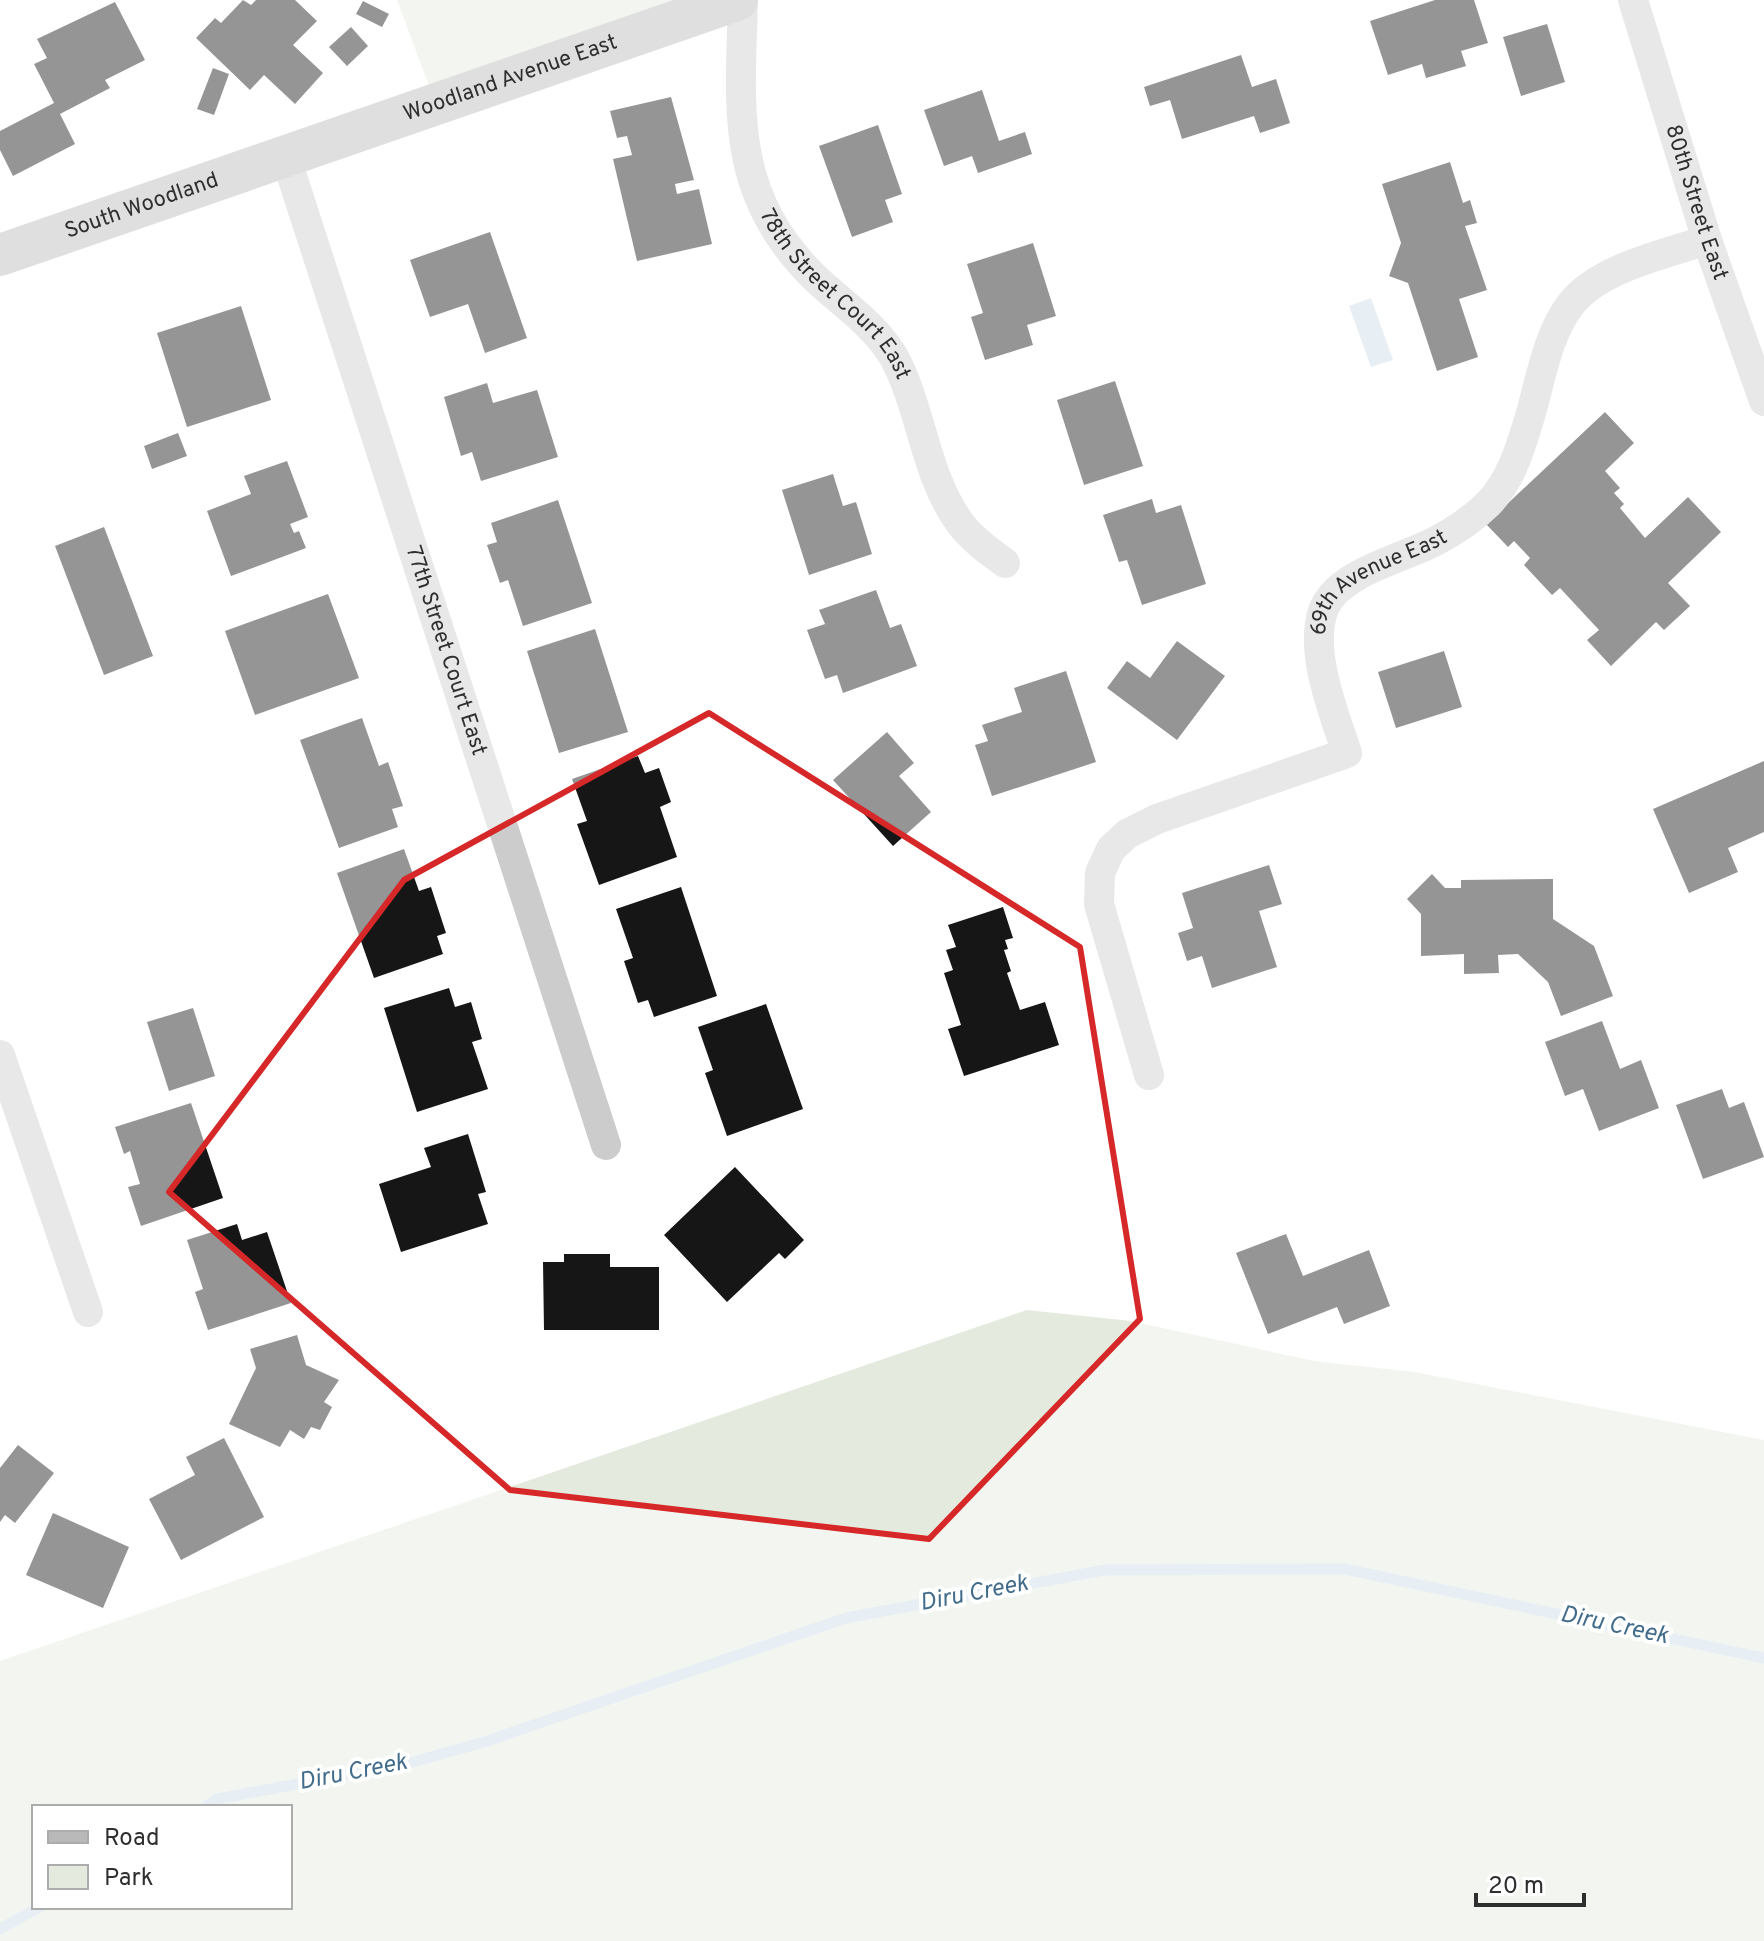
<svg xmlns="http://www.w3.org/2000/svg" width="1764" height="1941" viewBox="0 0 1764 1941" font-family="Overpass,sans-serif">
<rect width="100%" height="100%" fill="#fff"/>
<!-- green -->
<g fill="#e4ebde" fill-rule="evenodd">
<path d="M397,0H672L429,86Z"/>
<path d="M1027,1310L1131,1321L1314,1361L1415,1372L1764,1440V1941H0V1661ZM34,1807H290V1907H34Z"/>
</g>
<!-- water -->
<path fill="#cbdce9" d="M1371,298L1393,360L1371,367L1349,306Z"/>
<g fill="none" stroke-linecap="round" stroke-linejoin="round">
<!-- stream -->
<g stroke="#cbdce9" stroke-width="11">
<path d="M205,1807L217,1799L409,1763L484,1742L846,1618L1105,1570L1345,1569L1764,1658"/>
<path d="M0,1929L40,1907"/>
</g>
</g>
<!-- building -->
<g fill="#161616">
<path d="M243,0L251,5L256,0H295L317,21L293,45L323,73L295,104L264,75L250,90L196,38L215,18L221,23Z"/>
<path d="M1435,0H1474L1488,43L1461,51L1466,66L1426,78L1422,64L1388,75L1370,21Z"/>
<path d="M363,1L389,14L382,27L356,14Z"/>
<path d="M115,2L145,60L105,80L110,88L60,114L75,144L13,176L0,150V131L54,103L34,64L47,58L37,39Z"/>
<path d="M1547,24L1565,82L1521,96L1503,37Z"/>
<path d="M351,27L368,46L347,66L329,47Z"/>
<path d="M1241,55L1252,87L1276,79L1290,123L1260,133L1254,116L1182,139L1170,100L1150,106L1144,87Z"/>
<path d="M213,68L229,74L214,115L197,109Z"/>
<path d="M982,90L999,141L1025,132L1032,154L978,173L972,156L944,166L924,110Z"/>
<path d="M671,97L694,180L675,184L677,194L699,189L712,244L637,261L613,159L632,155L627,136L617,138L610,111Z"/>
<path d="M878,125L902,194L885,200L893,222L852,237L819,146Z"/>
<path d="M1450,162L1463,203L1470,200L1477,223L1465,226L1487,290L1459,299L1478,357L1437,371L1408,283L1389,276L1401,243L1382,184Z"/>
<path d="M490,232L527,338L485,353L468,304L430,317L410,260Z"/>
<path d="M1033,243L1056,316L1027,325L1033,345L985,360L971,317L983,313L967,264Z"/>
<path d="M241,306L271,400L187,427L157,333Z"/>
<path d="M1115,381L1143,466L1084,485L1057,400Z"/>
<path d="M487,383L493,403L537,390L558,457L481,481L472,452L461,456L444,397Z"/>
<path d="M1605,412L1634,443L1605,471L1620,488L1614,493L1624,504L1620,508L1645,538L1688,497L1721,532L1668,583L1690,606L1664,630L1656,622L1611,666L1587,640L1599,630L1560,588L1552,595L1524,565L1530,558L1514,541L1508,547L1486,524Z"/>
<path d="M178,433L187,456L152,469L144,446Z"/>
<path d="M287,461L308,517L290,524L294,533L299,531L306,548L231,576L207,511L251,494L244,476Z"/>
<path d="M833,474L843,506L856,502L872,554L809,575L782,490Z"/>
<path d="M1152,499L1156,513L1181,505L1206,584L1142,605L1127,560L1119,562L1103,515Z"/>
<path d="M558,500L592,603L523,626L508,580L500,583L487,545L497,542L491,523Z"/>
<path d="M104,527L153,656L104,675L55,546Z"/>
<path d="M876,590L890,628L901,624L917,666L843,693L837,675L825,679L807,630L825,624L819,610Z"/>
<path d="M328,594L359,678L255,715L225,631Z"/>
<path d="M595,629L628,732L559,753L527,651Z"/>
<path d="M1177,641L1225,676L1177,740L1107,688L1127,661L1150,678Z"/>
<path d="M1444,651L1462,707L1396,728L1378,672Z"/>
<path d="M1066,671L1096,762L992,796L975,745L988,741L982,725L1022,712L1014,688Z"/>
<path d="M362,718L379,766L388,762L403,806L392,809L398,827L339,848L300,740Z"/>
<path d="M887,732L914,763L899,776L931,812L893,846L833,780Z"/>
<path d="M638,756L645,773L659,768L671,802L660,807L677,857L599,885L577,824L587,821L572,779Z"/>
<path d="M1764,761V832L1728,848L1738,872L1689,893L1653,809Z"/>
<path d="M404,849L419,891L431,887L446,933L437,936L443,954L374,978L337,873Z"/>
<path d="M1269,865L1282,904L1259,911L1277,967L1212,988L1202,956L1187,961L1178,933L1193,928L1182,893Z"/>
<path d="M1432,874L1445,888H1461V880L1553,879V919L1594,946L1613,996L1561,1016L1548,982L1518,954L1498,955L1499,973L1464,974V954L1421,956V914L1407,899Z"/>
<path d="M681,887L717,996L654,1017L648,1000L638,1003L624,961L633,958L616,909Z"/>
<path d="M1003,907L1013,938L1005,940L1008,949L1004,950L1011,971L1007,973L1020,1010L1045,1002L1059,1045L964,1076L948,1029L961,1025L944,973L953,970L946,950L956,947L948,925Z"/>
<path d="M449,988L455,1007L471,1002L482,1039L472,1042L488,1089L417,1112L384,1008Z"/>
<path d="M766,1004L803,1109L727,1136L705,1073L713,1070L698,1027Z"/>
<path d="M193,1008L215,1076L169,1091L147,1022Z"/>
<path d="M1602,1021L1620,1069L1641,1060L1659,1108L1599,1131L1583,1089L1565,1096L1545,1042Z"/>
<path d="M1722,1089L1729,1108L1744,1102L1764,1157L1703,1179L1676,1105Z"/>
<path d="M191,1103L223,1198L141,1226L128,1187L140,1184L130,1151L124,1154L115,1127Z"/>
<path d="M468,1134L486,1192L478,1194L488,1224L401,1252L379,1184L431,1167L424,1148Z"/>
<path d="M735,1167L804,1240L785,1259L779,1253L727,1302L664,1235Z"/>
<path d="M237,1224L242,1240L267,1232L291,1303L208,1330L195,1292L203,1289L187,1240Z"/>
<path d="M1286,1234L1303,1276L1369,1250L1390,1306L1344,1324L1337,1307L1268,1334L1236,1253Z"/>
<path d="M564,1254H610V1267H659V1330H544L543,1262H564Z"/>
<path d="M297,1335L306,1365L339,1380L324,1402L332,1407L320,1430L311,1427L304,1439L290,1430L280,1447L229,1424L256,1368L250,1349Z"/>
<path d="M224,1438L264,1517L181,1560L149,1499L195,1475L186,1457Z"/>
<path d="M18,1445L54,1473L15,1523L5,1515L0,1522V1468Z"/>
<path d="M53,1513L129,1547L103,1608L26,1575Z"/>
</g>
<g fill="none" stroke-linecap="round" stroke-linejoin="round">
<!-- street -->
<g stroke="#ccc" stroke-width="30">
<path id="s1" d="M743,0C740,109 729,193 814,277C841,303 876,325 895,359C922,411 925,475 960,523C972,539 989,551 1005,563"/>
<path id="s2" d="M1633,0L1707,240L1764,401"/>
<path id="s3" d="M286,158L606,1145"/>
<path d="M0,1055L88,1312"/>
<path id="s4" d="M1149,1075L1099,904L1100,873L1111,849L1127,834L1157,819L1347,753C1334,713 1309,653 1323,611C1336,573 1401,559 1434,542C1453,532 1472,520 1488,504C1510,481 1519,453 1528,423C1540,385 1546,336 1571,304C1599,268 1665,254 1707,240"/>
</g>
<!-- secondary -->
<path stroke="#b9b9b9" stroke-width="42" id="s5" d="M0,255L737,0"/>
</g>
<!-- marked area -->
<path d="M0 0H1764V1941H0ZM709,713L1080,947L1140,1319L929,1539L510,1490L169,1192L404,880Z" fill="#fff" fill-opacity=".55" fill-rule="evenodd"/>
<path fill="none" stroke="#d62828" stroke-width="6" stroke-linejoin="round" d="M709,713L1080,947L1140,1319L929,1539L510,1490L169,1192L404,880Z"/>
<g text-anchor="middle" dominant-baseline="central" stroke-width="8" stroke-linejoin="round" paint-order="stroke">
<!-- street labels -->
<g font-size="22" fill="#2f2f2f" stroke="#fff">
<text stroke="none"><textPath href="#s5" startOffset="540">Woodland Avenue East</textPath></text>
<text stroke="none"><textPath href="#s2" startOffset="212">80th Street East</textPath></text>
<text stroke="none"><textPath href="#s5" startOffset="150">South Woodland</textPath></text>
<text stroke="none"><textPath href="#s1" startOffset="324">78th Street Court East</textPath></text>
<text stroke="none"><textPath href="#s4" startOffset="700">69th Avenue East</textPath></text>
<text stroke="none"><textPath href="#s3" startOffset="518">77th Street Court East</textPath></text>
</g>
<!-- water labels -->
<g font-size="24" font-style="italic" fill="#426c8b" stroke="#fff">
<text transform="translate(974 1594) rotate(-11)">Diru Creek</text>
<text transform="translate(1614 1626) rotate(12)">Diru Creek</text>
<text transform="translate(353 1773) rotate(-11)">Diru Creek</text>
</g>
</g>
<!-- legend -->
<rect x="32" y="1805" width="260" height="104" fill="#ffffff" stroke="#acacac" stroke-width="2"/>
<rect x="48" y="1831" width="40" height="12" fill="#b9b9b9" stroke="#acacac" stroke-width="2"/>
<text x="104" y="1845" font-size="24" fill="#2f2f2f">Road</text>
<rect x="48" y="1865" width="40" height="24" fill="#e4ebde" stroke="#acacac" stroke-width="2"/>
<text x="104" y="1885" font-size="24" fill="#2f2f2f">Park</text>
<!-- scale -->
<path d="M1476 1893v12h108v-12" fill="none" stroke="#2f2f2f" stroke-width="4"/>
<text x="1488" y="1893" font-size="24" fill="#2f2f2f" stroke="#ffffff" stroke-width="6" paint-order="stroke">20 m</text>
</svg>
